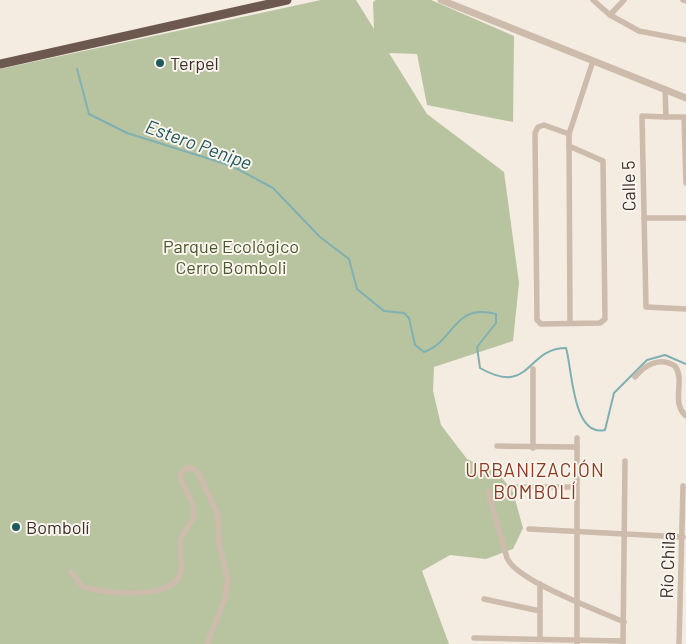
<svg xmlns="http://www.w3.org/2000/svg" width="686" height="644" viewBox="0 0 686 644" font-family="Barlow,sans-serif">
<rect width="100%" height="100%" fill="#f4ebe1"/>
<!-- green -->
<path fill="#b8c4a0" d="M321,0H356L374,29L373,2L376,0H431L514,36L513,122L427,105L417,54L389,53L427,114L504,172L519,283L513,341L434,367L433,391L441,425L467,459L499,474L513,492L523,528L513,549L486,559L450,555L422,571L449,644H0V69Z"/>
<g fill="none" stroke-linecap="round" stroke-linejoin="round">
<!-- stream -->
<path stroke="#7fb0b2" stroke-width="2" d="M77,69L89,114L127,133L232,166L273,188L320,237L349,259L357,289L384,311L404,313L409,318L415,345L424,352C455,341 453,303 496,314V323L477,347L480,368C531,397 526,348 566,348C572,366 572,438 605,430L614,393L647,360L665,355L686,364"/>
<!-- minor -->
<g stroke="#cdbbac" stroke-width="5.5">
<path d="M593,0L610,15L639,31L686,40"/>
<path d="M683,0L686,1"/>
<path d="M610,15L624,0"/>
<path d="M665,89L666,117L642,116L646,307L686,309"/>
<path d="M666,117H684L686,183"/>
<path d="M569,134L544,125L538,127L535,133L537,320L541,324L600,323L605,319L603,161L569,146"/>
<path d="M644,218H686"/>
<path d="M570,323L569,134L593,61"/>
<path d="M635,377C645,365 660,356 675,366C686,381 670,402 686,416"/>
<path d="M497,446L577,447"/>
<path d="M533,448V369"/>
<path d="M513,487H576"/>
<path d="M488,492L507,558C517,581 598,610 624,622"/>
<path d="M529,529L683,537"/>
<path d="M71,572L83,587C105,593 166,600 179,577C185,566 178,550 181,538C185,528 195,522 194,511C193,498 182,487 180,475L186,468H193L199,474L218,515L219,545L228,579L225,599L207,644"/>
<path d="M540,584V639"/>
<path d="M484,599L540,611"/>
<path d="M474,638L623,641"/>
<path d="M577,644V438"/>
<path d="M623,644L625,461"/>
<path d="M679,644L683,486"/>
</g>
<!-- tertiary -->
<path stroke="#cdbbac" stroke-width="7" d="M441,0L686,98"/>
<!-- trunk -->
<path stroke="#6c584f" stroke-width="9" d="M0,64L287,0"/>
</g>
<!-- markers -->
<g fill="#1f5a5e" stroke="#fbf5ee" stroke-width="2">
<circle cx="160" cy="63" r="5"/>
<circle cx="16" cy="527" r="5"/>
</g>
<g text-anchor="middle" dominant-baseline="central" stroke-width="4" stroke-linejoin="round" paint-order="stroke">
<!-- poi labels -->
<g font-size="18" fill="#3b302b" stroke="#fbf5ee" text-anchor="start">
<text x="170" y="63">Terpel</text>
<text x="26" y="527">Bombolí</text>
</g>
<!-- street labels -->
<g font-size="18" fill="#3b302b" stroke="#fbf5ee">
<text transform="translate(628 186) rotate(-91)">Calle 5</text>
<text transform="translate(667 565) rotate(-88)">Río Chila</text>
</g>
<!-- park labels -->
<g font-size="18" fill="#4a5a2e" stroke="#fbf5ee">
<text x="231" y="246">Parque Ecológico<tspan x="231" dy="21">Cerro Bomboli</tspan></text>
</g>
<!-- water labels -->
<g font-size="19" font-style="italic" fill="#1f5a5e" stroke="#fbf5ee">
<text transform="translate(199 144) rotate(20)">Estero Penipe</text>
</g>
<!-- neighbourhood labels -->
<g font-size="19" letter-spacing="1" fill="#8c3b22" stroke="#fbf5ee">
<text x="535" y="469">URBANIZACIÓN<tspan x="535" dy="22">BOMBOLÍ</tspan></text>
</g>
</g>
</svg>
